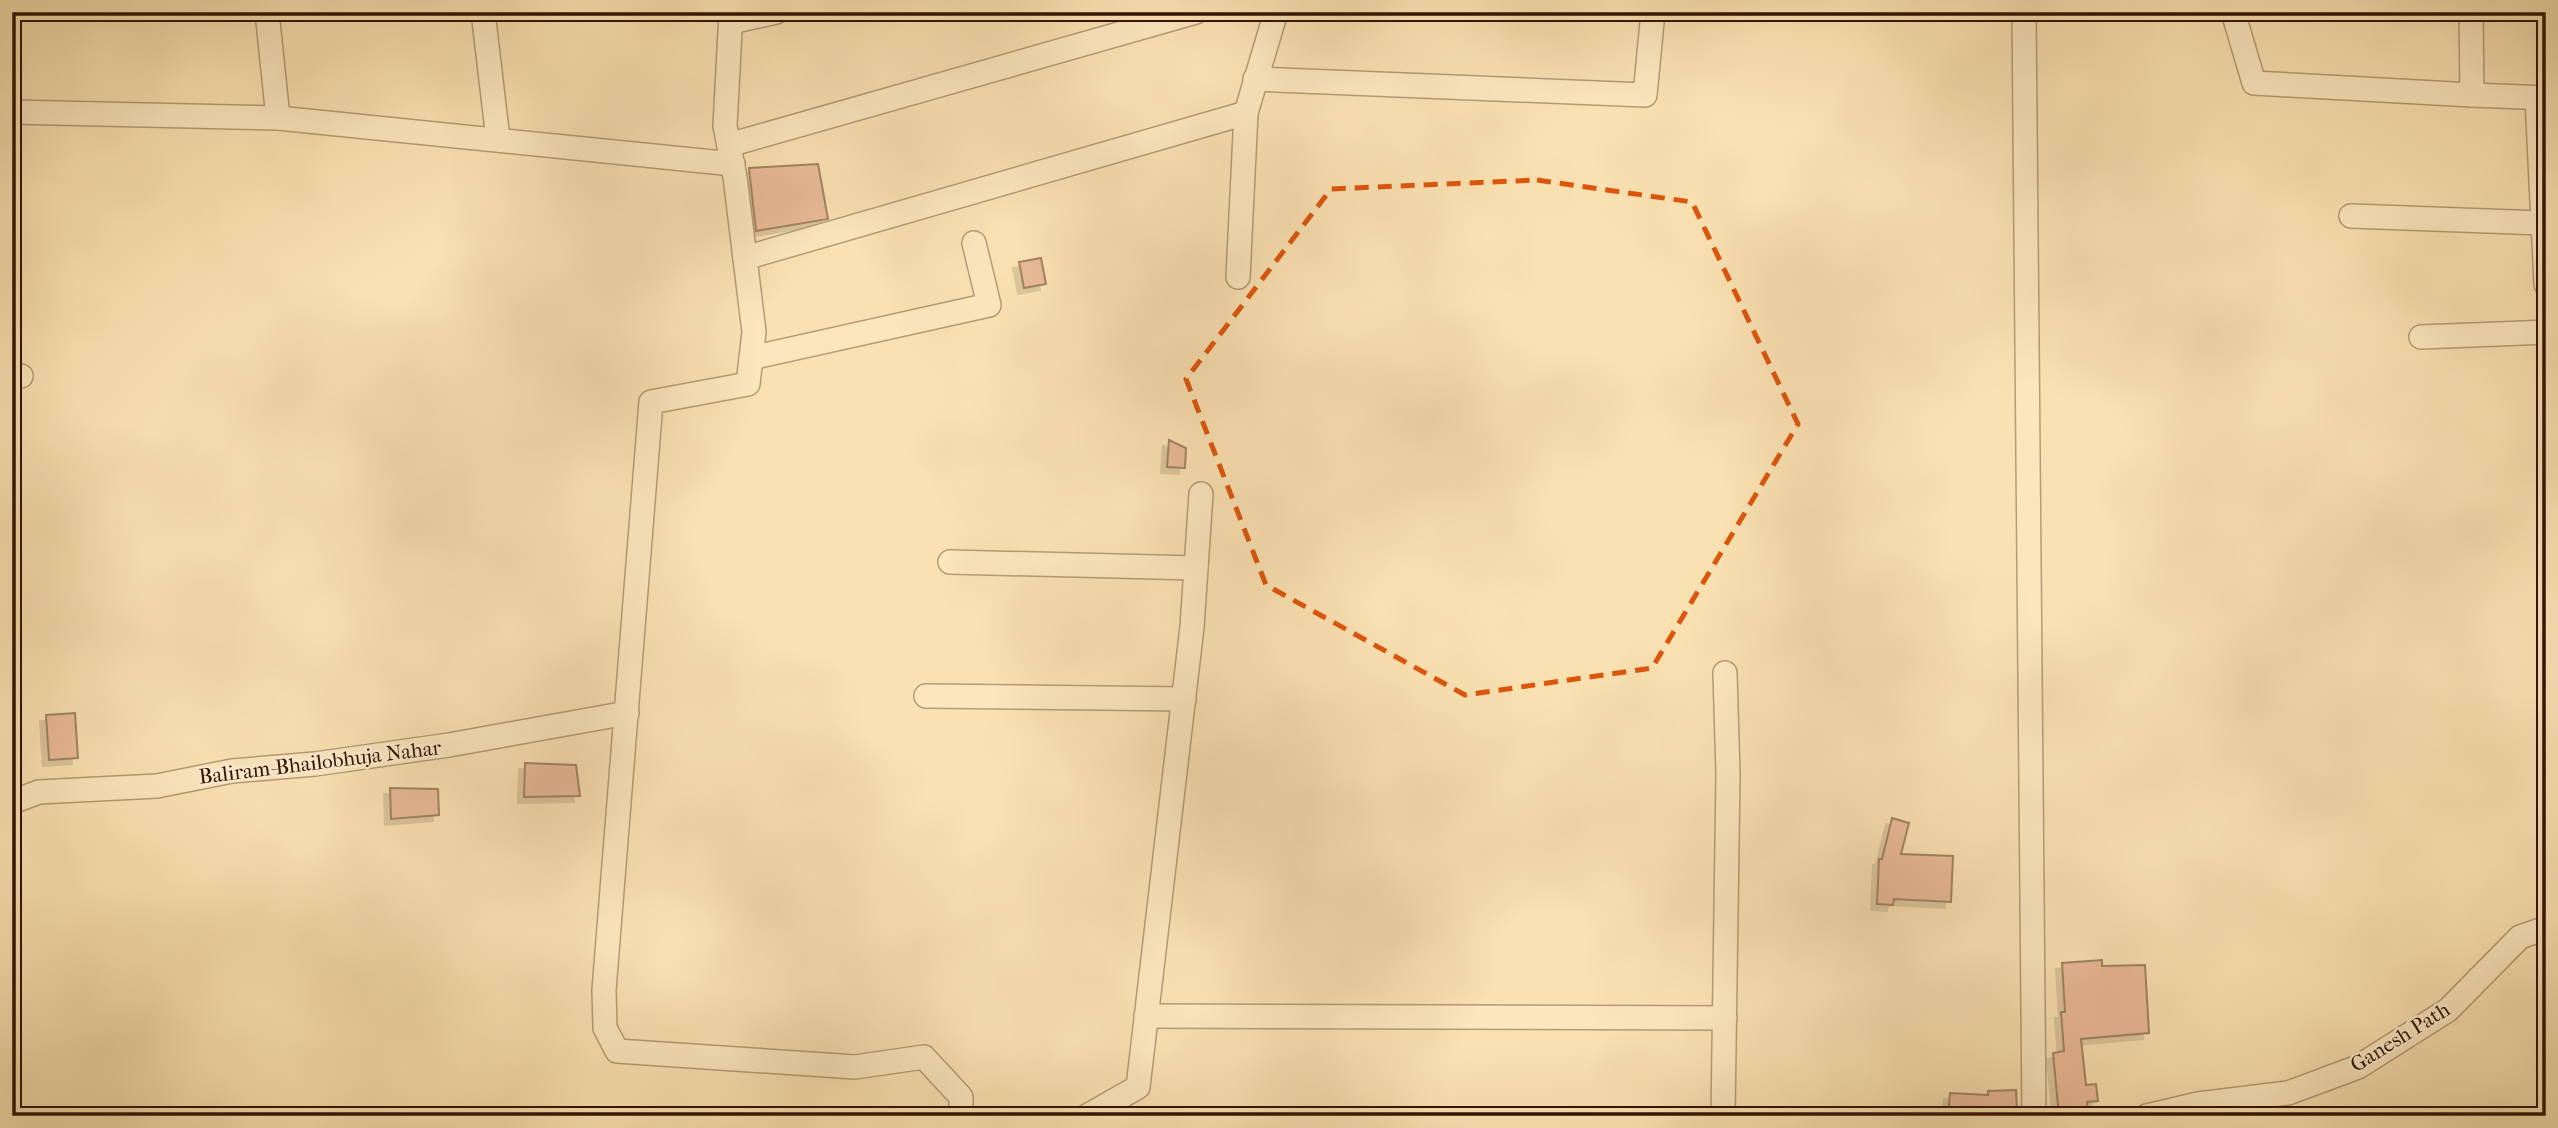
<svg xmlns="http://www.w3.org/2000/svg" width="2558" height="1128" viewBox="0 0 2558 1128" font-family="'IM FELL French Canon',serif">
<defs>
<filter id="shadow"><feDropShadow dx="-6" dy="6" stdDeviation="0" flood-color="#0004"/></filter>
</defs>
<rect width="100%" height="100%" fill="#fae1b2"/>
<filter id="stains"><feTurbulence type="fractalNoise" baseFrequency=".00286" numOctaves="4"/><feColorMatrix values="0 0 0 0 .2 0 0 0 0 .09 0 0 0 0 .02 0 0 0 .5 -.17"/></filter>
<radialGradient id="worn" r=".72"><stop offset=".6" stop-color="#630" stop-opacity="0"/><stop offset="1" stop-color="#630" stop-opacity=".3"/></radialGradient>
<!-- building -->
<g fill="#d78a77" stroke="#311202" stroke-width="2" filter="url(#shadow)">
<path d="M818,164L828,219L756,231L749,168Z"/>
<path d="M1041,258L1046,284L1024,288L1019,262Z"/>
<path d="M1169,440L1186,448L1185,468L1167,467Z"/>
<path d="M75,713L78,758L49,760L46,715Z"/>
<path d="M525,763L576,765L580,796L524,797Z"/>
<path d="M390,788L438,789L439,815L391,819Z"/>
<path d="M1892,818L1909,823L1901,854L1953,856L1951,902L1894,899L1893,905L1877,904L1879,859H1882Z"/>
<path d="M2102,960V966L2145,965L2149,1033L2081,1039L2086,1085L2096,1084L2098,1101L2087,1102L2088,1116H2059L2053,1053L2064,1051L2061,1012H2065L2062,963Z"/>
<path d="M2016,1090L2017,1112L1948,1116L1950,1093L1988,1095V1091Z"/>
</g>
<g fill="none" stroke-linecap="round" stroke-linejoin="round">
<defs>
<g id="minor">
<path d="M267,12L278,118"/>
<path d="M483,12L498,139"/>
<path d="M731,12L725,126L735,177L754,332L748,384L651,402L604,990L605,1028L617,1051L855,1067L924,1057L961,1097V1116"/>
<path d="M2024,12L2034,1116"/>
<path d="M2233,12L2254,83L2472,95L2471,12"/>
<path d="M731,22L776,12"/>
<path d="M1255,79L1645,95L1653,12"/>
<path d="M2472,95L2546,98"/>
<path d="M2537,99L2546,284"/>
<path d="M12,112L278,118L733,164"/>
<path d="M729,145L1196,12"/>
<path d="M2351,216L2543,223"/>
<path d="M745,258L1246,113"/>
<path d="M1238,277L1246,113L1276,12"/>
<path d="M2421,337L2546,332"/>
<path d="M751,358L989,305L974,243"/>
<path d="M12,376H21"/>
<path d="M950,562L1196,568"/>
<path d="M926,696L1184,699"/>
<path d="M12,802L39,792L157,786L232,771L315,764L449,745L627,713"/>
<path d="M1146,1016L1725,1018"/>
<path d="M1087,1116L1138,1087L1192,627L1201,494"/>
<path d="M1723,1116L1728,774L1725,673"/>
<path d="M2147,1116L2198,1104L2288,1093L2358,1067L2448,1010L2520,937L2546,928"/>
</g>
</defs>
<!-- minor casing -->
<use href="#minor" stroke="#63462e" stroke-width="26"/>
<!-- minor -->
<use href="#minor" stroke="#fceccd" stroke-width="23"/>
</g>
<!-- marked area -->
<path d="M0 0H2558V1128H0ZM1537,180L1692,202L1798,424L1652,668L1465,695L1266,585L1186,379L1331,189Z" fill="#fae1b2" fill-opacity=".55" fill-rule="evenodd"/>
<path fill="none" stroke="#df550c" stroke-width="5" stroke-dasharray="14 9" stroke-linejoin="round" d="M1537,180L1692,202L1798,424L1652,668L1465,695L1266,585L1186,379L1331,189Z"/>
<g text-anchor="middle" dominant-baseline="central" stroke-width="5" stroke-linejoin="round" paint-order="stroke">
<!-- street labels -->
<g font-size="21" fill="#311202" stroke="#fceccd">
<text transform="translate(320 762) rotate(-7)">Baliram-Bhailobhuja Nahar</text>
<text transform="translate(2400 1037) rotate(-32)">Ganesh Path</text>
</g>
</g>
<!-- margin -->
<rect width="2558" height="1128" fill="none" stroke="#fae1b2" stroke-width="42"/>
<rect x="14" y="14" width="2530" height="1100" fill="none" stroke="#311202" stroke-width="3.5"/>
<rect x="21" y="21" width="2516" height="1086" fill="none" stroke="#311202" stroke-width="2"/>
<rect width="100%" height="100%" filter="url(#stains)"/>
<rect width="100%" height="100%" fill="url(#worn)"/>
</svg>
